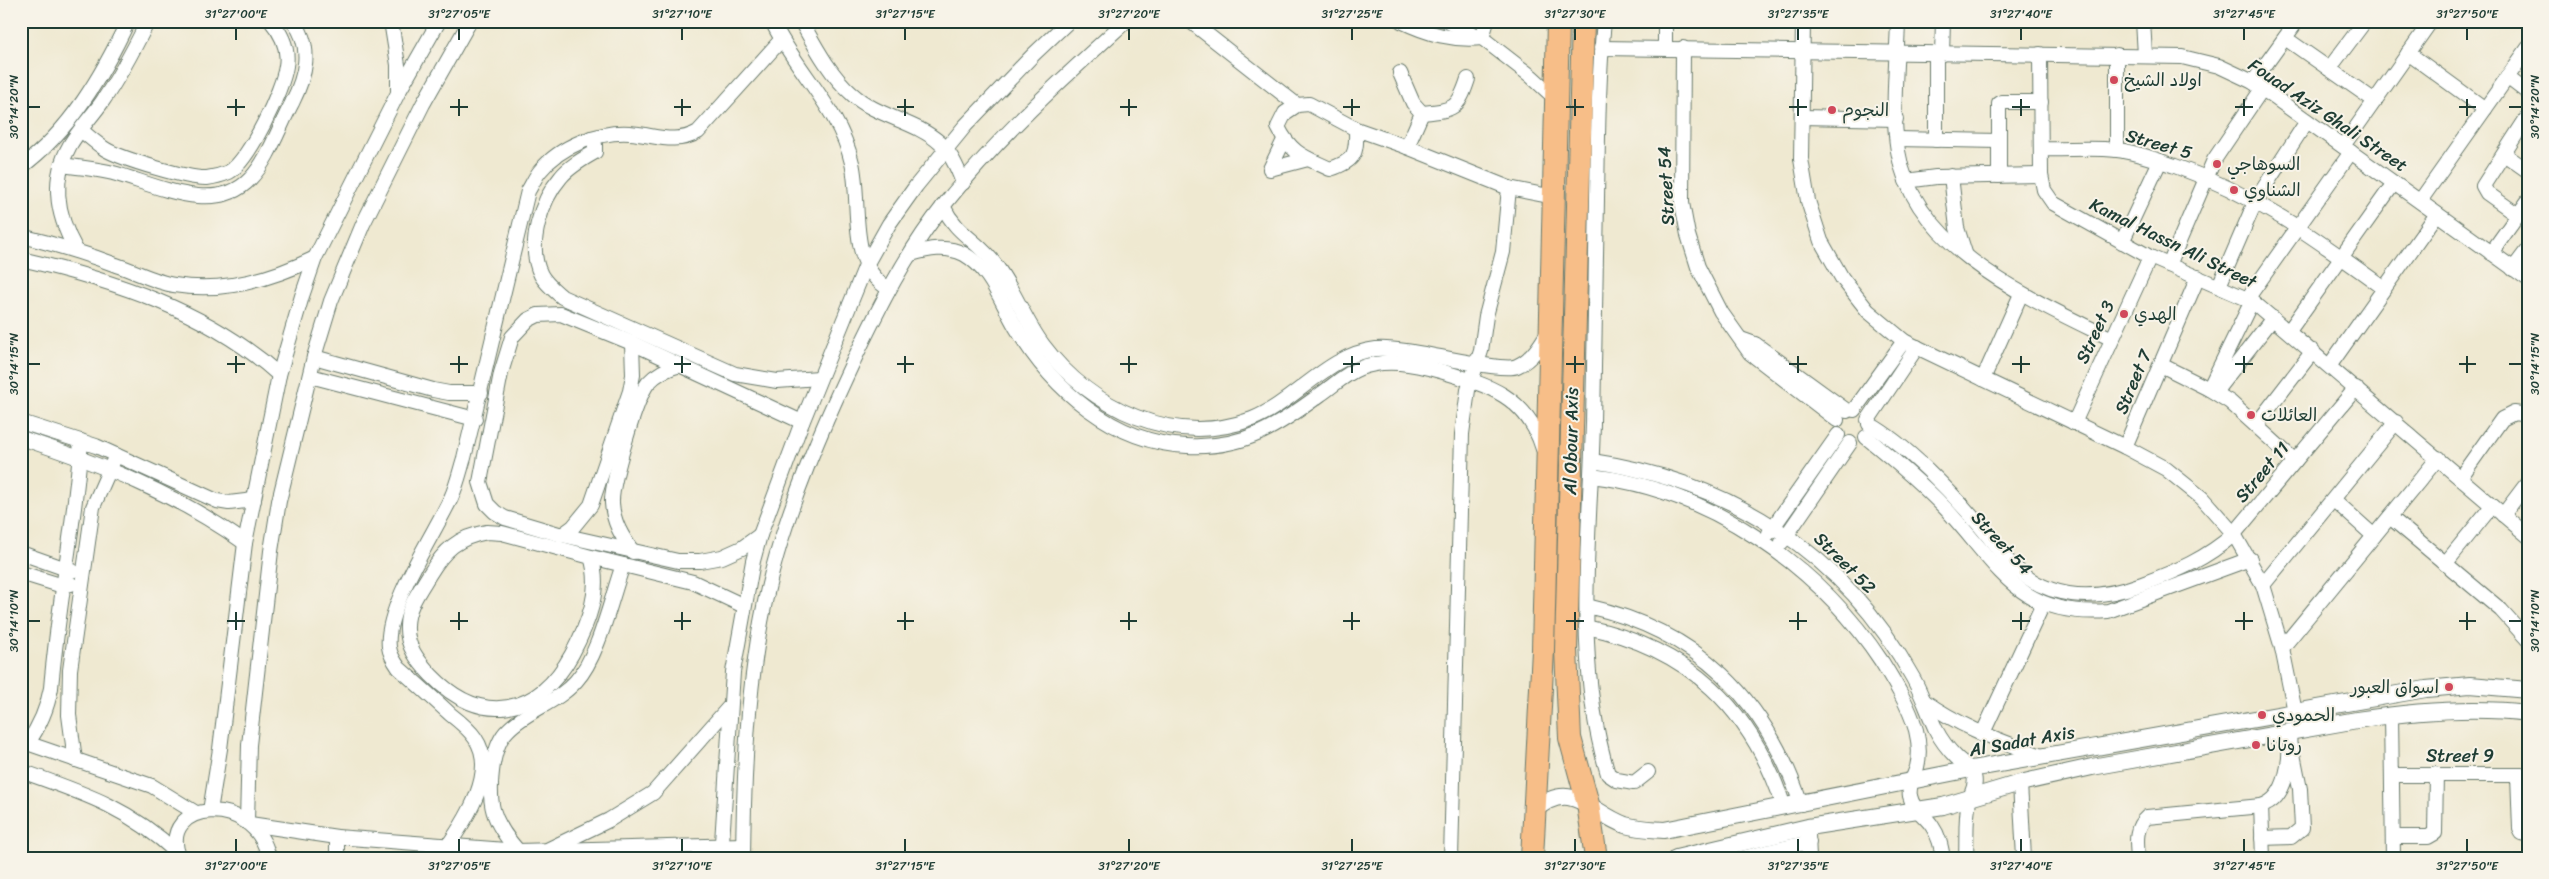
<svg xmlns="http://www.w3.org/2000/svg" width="2549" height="879" viewBox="0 0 2549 879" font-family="Sriracha,'Playpen Sans Arabic',sans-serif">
<rect width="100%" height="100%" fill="#f7f3e8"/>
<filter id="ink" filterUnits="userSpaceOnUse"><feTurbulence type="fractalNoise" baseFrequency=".02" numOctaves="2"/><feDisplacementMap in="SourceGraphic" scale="10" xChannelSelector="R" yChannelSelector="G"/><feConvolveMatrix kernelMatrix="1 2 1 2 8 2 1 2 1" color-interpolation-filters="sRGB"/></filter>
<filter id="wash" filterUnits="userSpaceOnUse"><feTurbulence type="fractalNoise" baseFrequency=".0096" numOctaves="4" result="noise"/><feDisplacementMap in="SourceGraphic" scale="20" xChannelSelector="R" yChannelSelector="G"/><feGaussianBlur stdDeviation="1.12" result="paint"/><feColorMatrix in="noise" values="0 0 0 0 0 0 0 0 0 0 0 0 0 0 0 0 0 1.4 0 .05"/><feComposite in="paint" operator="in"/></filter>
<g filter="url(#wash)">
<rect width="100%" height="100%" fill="#efe9d1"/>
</g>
<g filter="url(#ink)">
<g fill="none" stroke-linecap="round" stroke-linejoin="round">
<defs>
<g id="minor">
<path d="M391,21L398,65V90"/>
<path d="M772,21C795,70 840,109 852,163C862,204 846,264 889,289"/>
<path d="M801,21C815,46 830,75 852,94C877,117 916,121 940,143C951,153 958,169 963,183"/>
<path d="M1190,21L1297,105"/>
<path d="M1401,21C1428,34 1453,41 1482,38L1487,21"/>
<path d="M1447,21L1482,38L1531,76L1555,98"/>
<path d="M1604,21C1598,81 1598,140 1597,199C1595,274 1594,349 1593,423C1590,540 1573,660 1608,774L1617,780L1634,783L1648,772"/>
<path d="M1803,21L1801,159L1808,201L1821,241L1842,278L1868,311L1904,341L2125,447L2166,469L2202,498L2234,534L2263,585L2282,648L2295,712"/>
<path d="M1898,21C1897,62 1891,110 1898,151C1913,249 2033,300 2112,339"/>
<path d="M2143,21L2145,55"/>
<path d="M2285,38L2375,101"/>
<path d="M1601,48L2182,57L2219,66L2253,82L2528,279"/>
<path d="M1665,48V21"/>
<path d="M1683,48L1682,203L1688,235L1698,267L1721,312L1750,353L1837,420"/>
<path d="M2408,53L2485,109"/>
<path d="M1942,54L1943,21"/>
<path d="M2040,54L2041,175L2044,190L2053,203L2150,257L2252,301L2528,536"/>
<path d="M2117,55V150"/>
<path d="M2329,69L2365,21"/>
<path d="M1400,73L1413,103L1422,113L1407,147L1509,188L1554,197"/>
<path d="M2507,77L2528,93"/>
<path d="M2253,82L2297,21"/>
<path d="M1422,113C1453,110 1458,110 1468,79"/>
<path d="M1802,117L1896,119"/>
<path d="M1356,129C1357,154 1355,161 1330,169C1305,157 1291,154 1278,127L1285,113L1297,105L1309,104L1356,129L1407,147"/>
<path d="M81,130C89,137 96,143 105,149C122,159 188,179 207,178C215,177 222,175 229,172C249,161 283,89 286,66C289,49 282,34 271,21"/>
<path d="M591,138L595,145V152C583,159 570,166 561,177C541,200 526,246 541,275C546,284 554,290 562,297L735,374L777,381L819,378"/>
<path d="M1897,139L1999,141"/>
<path d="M1284,140L1270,169L1308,159"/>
<path d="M1936,140V54"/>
<path d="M2343,146L2431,21"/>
<path d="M2041,149C2065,150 2092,147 2117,150C2136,152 2157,160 2175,166C2257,195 2315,238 2384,288"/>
<path d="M2504,154L2528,171"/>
<path d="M61,165C79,167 96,169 113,173C154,184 215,216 250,179C269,159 279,127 292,103C305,77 314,47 293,21"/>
<path d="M21,167C70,131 102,76 128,21"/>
<path d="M1951,176L1957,228L1965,253"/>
<path d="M1999,176V104L2002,102H2041"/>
<path d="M1906,181L1936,177L2041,175"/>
<path d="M2420,201L2528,48"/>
<path d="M943,206C958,237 979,240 997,267C1015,292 1025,321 1043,345C1091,409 1174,448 1252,419C1295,402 1328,354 1376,349C1408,346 1501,374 1517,366C1532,360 1542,343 1549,330"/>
<path d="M2518,215L2487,193L2483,186L2528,116"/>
<path d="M21,236C54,244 85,253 116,265C135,271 155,282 174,285C222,293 272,279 315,258"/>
<path d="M2122,242L2160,161"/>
<path d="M76,250C57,216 50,180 70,145C79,130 92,116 102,102C120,76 134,49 148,21"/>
<path d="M2491,253L2528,201"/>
<path d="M911,254C928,249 946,245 964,254C992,270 1001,303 1017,329C1052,389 1114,443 1187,446C1244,449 1278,426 1321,394C1334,385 1345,374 1360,368C1386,358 1414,364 1440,371C1488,385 1527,396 1543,449"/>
<path d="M21,259C113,280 208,311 279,375"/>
<path d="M2169,265L2214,160L2262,89"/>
<path d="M2513,269L2528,249"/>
<path d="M2219,286L2256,200L2307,121"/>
<path d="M2247,299L2351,152"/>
<path d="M2289,331L2394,183"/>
<path d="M1741,339L1755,344L1847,411"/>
<path d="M314,357L433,390L449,393H481"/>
<path d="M2161,365L2209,389L2230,402L2295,461"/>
<path d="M2330,365L2437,214"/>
<path d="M310,376L475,419"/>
<path d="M1983,379L2021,294"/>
<path d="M2209,389L2252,301"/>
<path d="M2215,392L2273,318"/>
<path d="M1854,410L1904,341"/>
<path d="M1868,420L1917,347"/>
<path d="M21,422L96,446L217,501L229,503L254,500"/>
<path d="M2074,423L2150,257"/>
<path d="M1869,424C1906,444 1953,494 1980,526C1991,539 2000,553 2011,564C2048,601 2096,601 2142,584C2177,571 2206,559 2234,534L2356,388"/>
<path d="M2256,425L2313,351"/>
<path d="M1866,437C1893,459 1920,482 1945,508C1999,565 2017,618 2108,611L2250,559"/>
<path d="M21,438C101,464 177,494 245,543"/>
<path d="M2125,447L2198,277"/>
<path d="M1592,461C1730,481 1844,553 1913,678C1922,694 1928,713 1936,730C1941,740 1948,749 1956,757C1962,763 1971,767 1974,776C1977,786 1971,792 1969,801C1965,819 1967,839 1966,858"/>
<path d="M1591,476C1709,489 1818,565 1882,662C1895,683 1909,706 1916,730C1919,742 1920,755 1917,767C1914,777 1908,785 1910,796C1913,810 1925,815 1932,826C1939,836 1941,846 1943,858"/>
<path d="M2460,478L2502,419L2514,413L2528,415"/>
<path d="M2334,500L2374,536"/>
<path d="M2503,515L2528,482"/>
<path d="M2390,517L2501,610L2528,640"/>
<path d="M487,532L502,533L591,557C602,590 588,624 572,654C538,716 481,727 431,675C418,661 406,646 407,626C407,607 420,590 429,575C444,550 458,537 487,532Z"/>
<path d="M1769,533L1838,435"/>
<path d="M562,535L573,527L591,505L630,391L633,375L632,343"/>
<path d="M760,535L742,548L722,557L700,561H678L562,535L505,518L495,512L487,504L480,482L501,373L512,337L528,320L538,315L561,314L632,343L802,422"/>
<path d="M1782,542L1850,443"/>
<path d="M633,552C622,537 613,522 612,503C611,484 636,398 648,383C657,373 668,368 681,365"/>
<path d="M21,553L72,571"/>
<path d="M591,557L693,582L744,606"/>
<path d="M2445,564L2492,506"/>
<path d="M21,573L63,586L71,584"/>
<path d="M2263,585L2396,422"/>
<path d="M1587,606C1697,631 1765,697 1801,804"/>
<path d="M1586,627C1689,648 1752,709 1784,807"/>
<path d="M2282,648L2438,458"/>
<path d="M1924,701C1964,729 1999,740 2044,757"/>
<path d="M2391,715L2393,858"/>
<path d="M1982,735L2043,604"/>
<path d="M21,741L152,786L196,813"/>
<path d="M27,744C40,726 47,710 51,688C58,605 75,524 81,441"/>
<path d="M75,760L69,715L70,670L93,507L116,455"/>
<path d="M21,771C83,793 128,807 177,853"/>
<path d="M2392,775H2528"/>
<path d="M2518,775L2520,829L2522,833L2528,835"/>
<path d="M2020,783L2024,858"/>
<path d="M2261,806L2263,858"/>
<path d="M210,811L220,749L245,543L279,375L302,296L315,258L398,93L439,21"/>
<path d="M247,821L249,745L271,551L279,501L314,357L331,301L363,224L423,104L470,21"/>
<path d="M250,824L337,837L518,851L743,845"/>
<path d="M1808,834L1809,858"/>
<path d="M2393,837H2428L2435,833L2436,774"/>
<path d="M2262,838L2291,837L2302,828L2300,789L2292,749"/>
<path d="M447,847C466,820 498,771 475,738C469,729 459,721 450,714C433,698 416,683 399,668C394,661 390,655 389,647C384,609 434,534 451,498C457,485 460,471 464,458L528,191C532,185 535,177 540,171C560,146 599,131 630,133C655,135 675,145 698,132L781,40"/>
<path d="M549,849L609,820L653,793L730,706"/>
<path d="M518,851C492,821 487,804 493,764C495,753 499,738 508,730C527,710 557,703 576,681C599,656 611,598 623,565"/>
<path d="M179,856C157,801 255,791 269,858"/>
<path d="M337,858V837"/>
<path d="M721,858L733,672L753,561L760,535L799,430L866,265L889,224L916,186L965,126L1034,54L1069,21"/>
<path d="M743,858C744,762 748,665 772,572C791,500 821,430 853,362C879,307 906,253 944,205C998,137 1062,79 1126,21"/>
<path d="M1451,858L1462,434L1468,390L1481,351L1486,316L1503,252L1509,188"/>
<path d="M1742,858L1809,842"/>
<path d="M2138,858C2137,843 2134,828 2147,817L2261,806C2288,799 2291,757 2289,733"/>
</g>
<g id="tertiary">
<path d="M1534,811C1571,777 1591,813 1625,825C1638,829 1651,829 1664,830L1971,769L2426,689L2470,685L2528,690"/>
<path d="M1676,858L1808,827L1943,806L2020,783L2092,767L2357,720C2414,711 2471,706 2528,713"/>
</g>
<g id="trunk">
<path d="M1583,21L1566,650L1570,738L1588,804L1596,858"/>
<path d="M1532,858L1543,650L1558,21"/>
</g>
</defs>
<!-- minor casing -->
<use href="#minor" stroke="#68796b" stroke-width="16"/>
<!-- tertiary casing -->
<use href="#tertiary" stroke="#68796b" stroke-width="18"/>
<!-- trunk casing -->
<use href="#trunk" stroke="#68796b" stroke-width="24"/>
<!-- minor -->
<use href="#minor" stroke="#fff" stroke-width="14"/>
<!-- tertiary -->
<use href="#tertiary" stroke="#fff" stroke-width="16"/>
<!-- trunk -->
<use href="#trunk" stroke="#f7be88" stroke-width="22"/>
</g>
</g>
<!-- ticks -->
<path fill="none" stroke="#1f3d34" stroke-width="2" d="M236,28V40M459,28V40M682,28V40M905,28V40M1129,28V40M1352,28V40M1575,28V40M1798,28V40M2021,28V40M2244,28V40M2467,28V40M236,99V116M459,99V116M682,99V116M905,99V116M1129,99V116M1352,99V116M1575,99V116M1798,99V116M2021,99V116M2244,99V116M2467,99V116M28,107H40M227,107H245M450,107H468M674,107H691M897,107H914M1120,107H1137M1343,107H1360M1566,107H1584M1789,107H1807M2012,107H2030M2235,107H2253M2459,107H2476M2509,107H2522M236,356V373M459,356V373M682,356V373M905,356V373M1129,356V373M1352,356V373M1575,356V373M1798,356V373M2021,356V373M2244,356V373M2467,356V373M28,364H40M227,364H245M450,364H468M674,364H691M897,364H914M1120,364H1137M1343,364H1360M1566,364H1584M1789,364H1807M2012,364H2030M2235,364H2253M2459,364H2476M2509,364H2522M236,612V630M459,612V630M682,612V630M905,612V630M1129,612V630M1352,612V630M1575,612V630M1798,612V630M2021,612V630M2244,612V630M2467,612V630M28,621H40M227,621H245M450,621H468M674,621H691M897,621H914M1120,621H1137M1343,621H1360M1566,621H1584M1789,621H1807M2012,621H2030M2235,621H2253M2459,621H2476M2509,621H2522M236,839V852M459,839V852M682,839V852M905,839V852M1129,839V852M1352,839V852M1575,839V852M1798,839V852M2021,839V852M2244,839V852M2467,839V852"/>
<!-- markers -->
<g fill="#d1495b" stroke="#f7f3e8" stroke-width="2">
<circle cx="2114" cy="80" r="5"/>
<circle cx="1832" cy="110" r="5"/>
<circle cx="2217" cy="164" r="5"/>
<circle cx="2234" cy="190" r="5"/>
<circle cx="2124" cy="314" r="5"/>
<circle cx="2251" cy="415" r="5"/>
<circle cx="2449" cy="687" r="5"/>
<circle cx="2262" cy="715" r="5"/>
<circle cx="2256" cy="745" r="5"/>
</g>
<g text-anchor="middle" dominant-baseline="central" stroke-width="4" stroke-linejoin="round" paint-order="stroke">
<!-- poi labels -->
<g font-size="18" fill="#1f3d34" stroke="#f7f3e8" text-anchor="start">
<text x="2124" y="80">اولاد الشيخ</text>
<text x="1842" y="110">النجوم</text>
<text x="2227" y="164">السوهاجي</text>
<text x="2244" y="190">الشناوي</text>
<text x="2134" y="314">الهدي</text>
<text x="2261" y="415">العائلات</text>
<text x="2439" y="687" text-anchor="end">اسواق العبور</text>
<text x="2272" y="715">الحمودي</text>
<text x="2266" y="745">روتانا</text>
</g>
<!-- street labels -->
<g font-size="18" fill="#1f3d34" stroke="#f7f3e8">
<text transform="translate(2328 115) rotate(34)">Fouad Aziz Ghali Street</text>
<text transform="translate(2159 144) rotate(16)">Street 5</text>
<text transform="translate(1666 186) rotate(-93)">Street 54</text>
<text transform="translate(2173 243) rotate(26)">Kamal Hassn Ali Street</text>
<text transform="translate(2095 332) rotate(-65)">Street 3</text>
<text transform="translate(2133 382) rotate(-67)">Street 7</text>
<text transform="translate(1571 441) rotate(-89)">Al Obour Axis</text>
<text transform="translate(2262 472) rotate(-50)">Street 11</text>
<text transform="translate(2002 543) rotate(47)">Street 54</text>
<text transform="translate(1845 563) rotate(45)">Street 52</text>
<text transform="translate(2022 741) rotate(-10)">Al Sadat Axis</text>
<text x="2460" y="756">Street 9</text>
</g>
</g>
<!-- margin -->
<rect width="2549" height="879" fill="none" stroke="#f7f3e8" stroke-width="55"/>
<rect x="28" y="28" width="2494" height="824" fill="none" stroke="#1f3d34" stroke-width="2"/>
<g font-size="12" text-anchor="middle" fill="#1f3d34">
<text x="236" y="18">31°27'00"E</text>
<text x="459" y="18">31°27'05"E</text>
<text x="682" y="18">31°27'10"E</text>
<text x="905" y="18">31°27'15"E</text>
<text x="1129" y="18">31°27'20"E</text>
<text x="1352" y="18">31°27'25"E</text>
<text x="1575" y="18">31°27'30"E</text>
<text x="1798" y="18">31°27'35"E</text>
<text x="2021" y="18">31°27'40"E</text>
<text x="2244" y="18">31°27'45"E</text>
<text x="2467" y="18">31°27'50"E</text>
<text transform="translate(14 107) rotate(-90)" y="4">30°14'20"N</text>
<text transform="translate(2535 107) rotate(-90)" y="4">30°14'20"N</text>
<text transform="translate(14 364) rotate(-90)" y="4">30°14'15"N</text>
<text transform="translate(2535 364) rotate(-90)" y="4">30°14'15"N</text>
<text transform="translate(14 621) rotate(-90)" y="4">30°14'10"N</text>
<text transform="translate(2535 621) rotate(-90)" y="4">30°14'10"N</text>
<text x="236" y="870">31°27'00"E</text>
<text x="459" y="870">31°27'05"E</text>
<text x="682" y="870">31°27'10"E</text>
<text x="905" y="870">31°27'15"E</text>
<text x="1129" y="870">31°27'20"E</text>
<text x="1352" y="870">31°27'25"E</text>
<text x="1575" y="870">31°27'30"E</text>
<text x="1798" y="870">31°27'35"E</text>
<text x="2021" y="870">31°27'40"E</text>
<text x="2244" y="870">31°27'45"E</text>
<text x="2467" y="870">31°27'50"E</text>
</g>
</svg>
